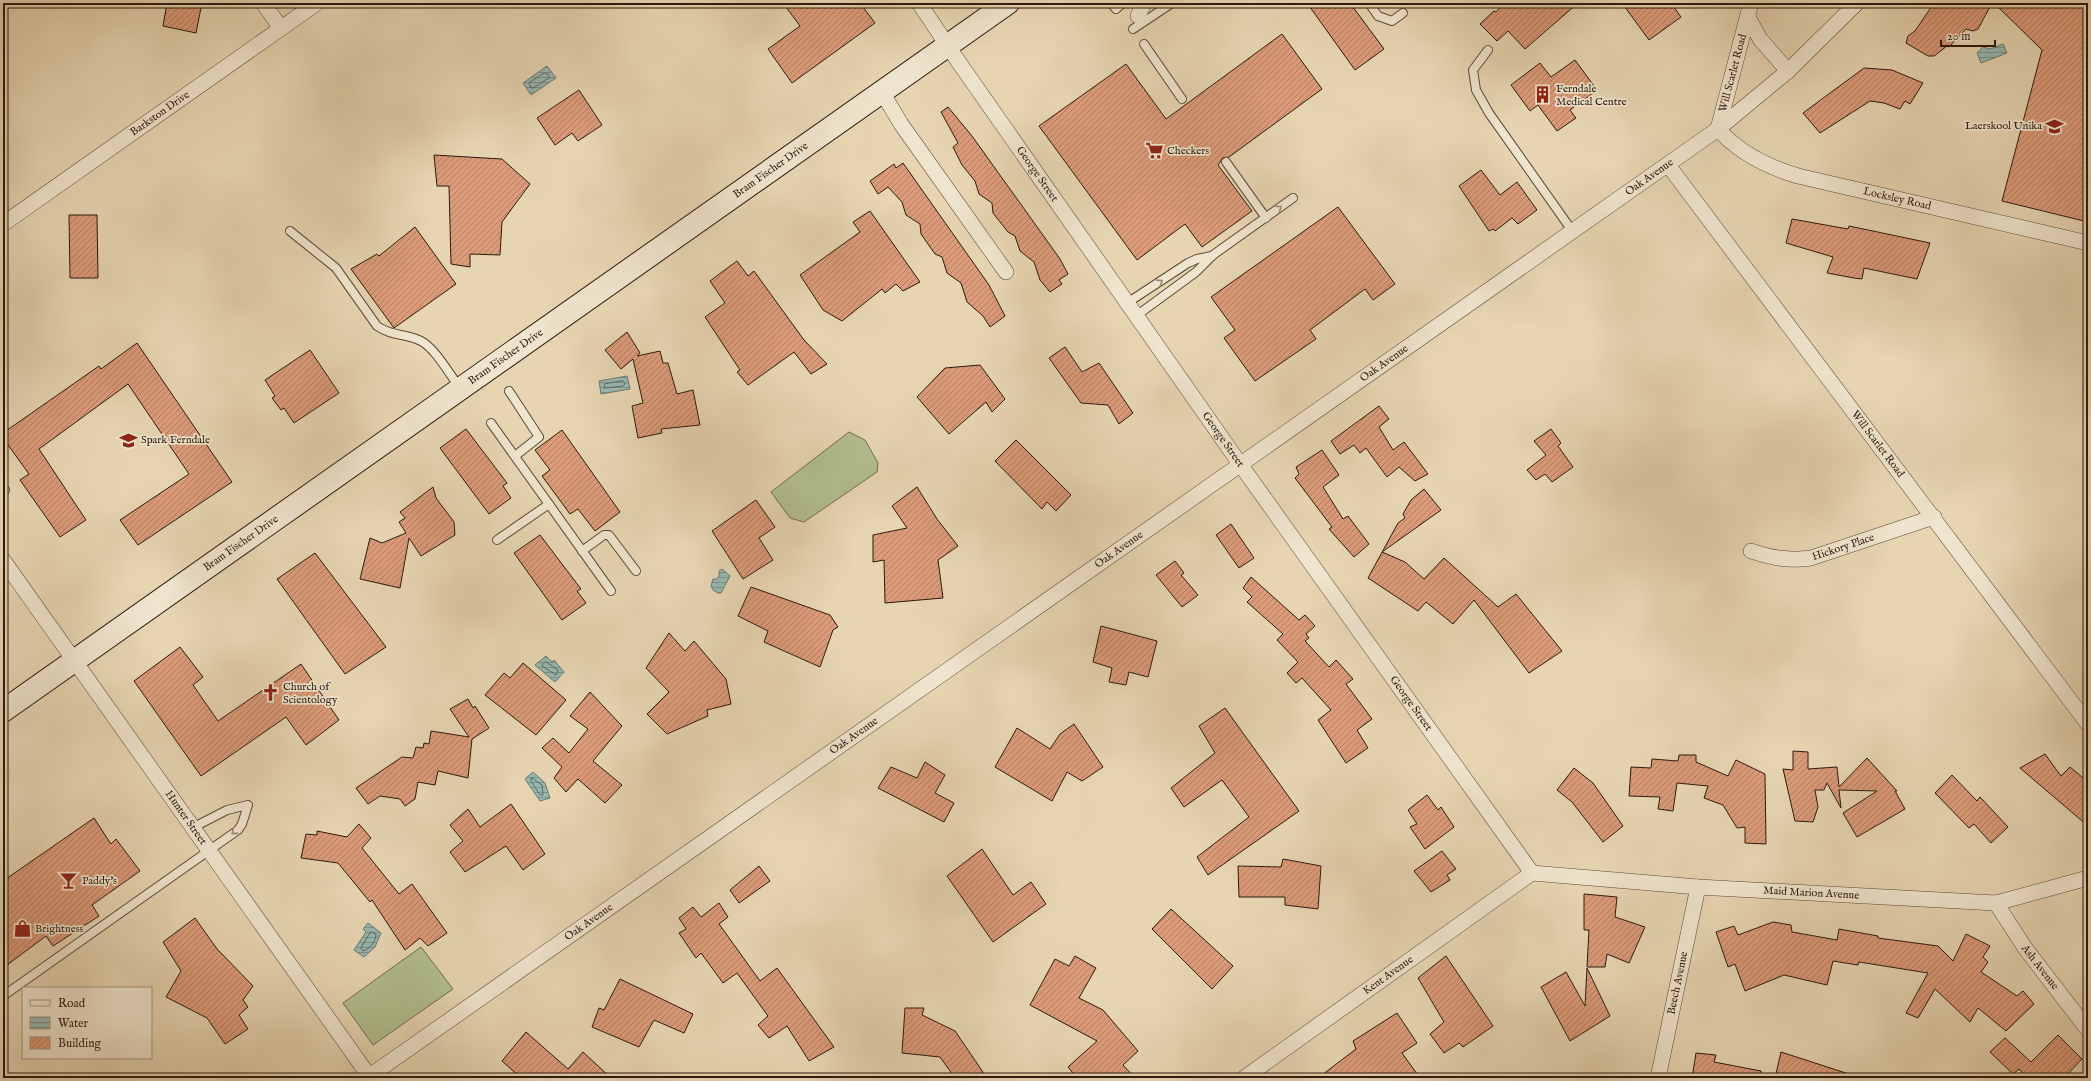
<svg xmlns="http://www.w3.org/2000/svg" width="2091" height="1081" viewBox="0 0 2091 1081" font-family="'IM FELL English',serif">
<defs>
<pattern id="water-rules" width="6" height="5" patternUnits="userSpaceOnUse"><rect width="6" height="5" fill="#97b8b2"/><path d="M0 2.5h6" fill="none" stroke="#7b958f"/></pattern>
<pattern id="building-hatch" width="6" height="6" patternUnits="userSpaceOnUse"><rect width="6" height="6" fill="#dc9b79"/><path d="M-1 1l2-2M0 6l6-6M5 7l2-2" fill="none" stroke="#b37e62"/></pattern>
</defs>
<rect width="100%" height="100%" fill="#e7d5b2"/>
<filter id="stains"><feTurbulence type="fractalNoise" baseFrequency=".005" numOctaves="4"/><feColorMatrix values="0 0 0 0 .2 0 0 0 0 .09 0 0 0 0 .02 0 0 0 .5 -.17"/></filter>
<radialGradient id="worn" r=".72"><stop offset=".6" stop-color="#630" stop-opacity="0"/><stop offset="1" stop-color="#630" stop-opacity=".3"/></radialGradient>
<!-- pitch -->
<g fill="#b2be8e" stroke="#6e6c4e">
<path d="M849,432L865,440L878,463L877,472L804,522L790,518L771,492Z"/>
<path d="M421,947L453,989L373,1045L343,1003Z"/>
</g>
<!-- water -->
<g fill="url(#water-rules)" stroke="#6c7870">
<path d="M2003,44L2007,53L1981,63L1977,53L1983,47L1990,49Z"/>
<path d="M547,66L556,78L531,95L523,83Z"/>
<path d="M627,376L630,389L601,394L599,381Z"/>
<path d="M722,569L730,576L721,593H718L713,590L711,586L713,579H717L719,576V571Z"/>
<path d="M546,656L552,662L554,660L564,672L555,682L535,665Z"/>
<path d="M533,772L545,783L550,798L540,801L525,779Z"/>
<path d="M368,923L381,933L375,947L364,957L354,950L366,932L363,929Z"/>
</g>
<g fill="none" stroke-linecap="round" stroke-linejoin="round">
<!-- shore -->
<g stroke="#616860" stroke-width="1">
<path d="M545,73L549,75V78L533,88H531L529,83Z"/>
<path d="M623,381L625,384L623,386L604,388L605,384Z"/>
<path d="M546,662L558,670L556,675L542,666L543,664Z"/>
<path d="M532,778L542,785L543,795H540L531,781Z"/>
<path d="M371,932L376,934C376,941 370,949 363,951L361,948Z"/>
</g>
</g>
<!-- building -->
<g fill="url(#building-hatch)" stroke="#2b190e">
<path d="M167,3H202L196,33L163,26Z"/>
<path d="M783,3H860L875,23L792,83L768,49L800,26Z"/>
<path d="M1307,3H1350L1384,49L1355,70Z"/>
<path d="M1504,3H1578L1525,49L1508,31L1497,41L1480,24L1494,11L1496,12Z"/>
<path d="M1622,3H1671L1681,17L1649,40Z"/>
<path d="M1934,3H1992L1978,29L1973,31L1966,29L1949,47L1947,46L1934,56H1928L1906,43L1908,36L1915,31Z"/>
<path d="M1994,3H2088V222L2002,201L2042,50Z"/>
<path d="M1282,34L1322,89L1229,157L1223,158L1218,165L1252,211L1202,247L1185,224L1137,260L1039,126L1126,64L1166,119Z"/>
<path d="M1575,60L1597,90L1570,110L1576,118L1557,131L1538,105L1530,111L1511,85L1540,63L1551,77Z"/>
<path d="M1864,68L1892,70L1923,83L1910,104L1905,101L1900,109L1884,103L1870,101L1820,133L1803,113Z"/>
<path d="M579,90L602,125L578,141L572,133L555,145L537,118Z"/>
<path d="M948,107L972,136L1060,259L1068,274L1059,280L1062,284L1050,292L1040,280L1034,262L1020,251L1015,236L1008,232L993,213L992,203L979,194L975,181L962,165L953,147L958,143L941,112Z"/>
<path d="M434,155L502,159L530,184L502,222L500,255L470,254V267L451,264L449,186H437Z"/>
<path d="M903,163L989,285L1005,316L990,327L983,316L967,302L961,283L947,273L942,257L935,254L921,234L920,224L906,215L902,202L888,187L878,194L870,181L894,164L896,168Z"/>
<path d="M1481,170L1500,195L1517,182L1537,210L1518,224L1512,218L1495,231L1493,229L1489,231L1459,186Z"/>
<path d="M1338,207L1395,284L1373,300L1365,289L1310,330L1316,339L1255,381L1224,338L1235,330L1211,297Z"/>
<path d="M870,211L920,282L903,291L896,284L885,293L882,289L842,321L823,310L800,275L860,232L853,222Z"/>
<path d="M69,215H97L98,278H70Z"/>
<path d="M1792,219L1848,229L1849,226L1930,243L1917,279L1864,268L1862,279L1854,278L1827,273L1833,257L1786,243Z"/>
<path d="M415,227L456,284L394,328L351,269L377,254L379,256Z"/>
<path d="M737,261L748,276L754,271L804,340L827,364L811,374L794,352L748,385L737,372L740,370L705,317L725,303L710,281Z"/>
<path d="M627,332L640,353L637,356L660,351L663,363H668L677,394L693,390L700,425L661,429L662,433L638,438L632,406L643,403L633,359L621,369L605,350Z"/>
<path d="M137,343L232,482L138,545L120,520L189,474L128,384L39,449L86,520L60,537L20,480L29,474L3,438V433L99,366L101,369Z"/>
<path d="M1065,347L1082,372L1099,363L1133,413L1119,424L1108,405L1081,403L1049,358Z"/>
<path d="M310,350L339,393L294,423L284,408L281,410L272,398L275,396L265,380Z"/>
<path d="M980,365L1005,399L992,412L986,402L949,434L917,397L945,368Z"/>
<path d="M1379,406L1389,419L1379,427L1393,450L1404,442L1428,474L1415,481L1399,467L1387,477L1366,448L1360,453L1354,445L1340,454L1331,441Z"/>
<path d="M466,429L507,483L503,486L511,498L489,514L440,448Z"/>
<path d="M1551,429L1561,443L1558,446L1573,467L1552,482L1545,474L1536,480L1527,470L1546,455L1534,441Z"/>
<path d="M562,430L620,512L595,531L578,509L570,514L542,476L550,470L535,450Z"/>
<path d="M1016,440L1071,495L1056,511L1047,502L1042,509L995,461Z"/>
<path d="M1322,450L1339,475L1323,487L1343,519L1348,516L1369,544L1354,557L1329,529L1332,527L1295,478L1299,474L1296,467Z"/>
<path d="M433,487L436,498L454,522L455,535L421,556L409,538L400,588L360,579L370,538L382,543L406,533L399,522L405,518L400,512Z"/>
<path d="M917,487L937,519L958,546L938,560L943,598L885,603L884,560L873,562V535L907,528L892,506Z"/>
<path d="M1424,489L1441,510L1382,552L1405,562L1424,579L1444,558L1498,607L1516,594L1562,651L1529,673L1474,600L1453,624L1426,602L1418,611L1368,578L1398,523L1405,518L1403,514L1411,500Z"/>
<path d="M756,500L775,527L759,538L773,560L743,579L712,531Z"/>
<path d="M1231,524L1254,558L1239,568L1216,535Z"/>
<path d="M540,535L581,589L577,591L586,603L562,620L514,553Z"/>
<path d="M315,553L386,647L345,674L277,579Z"/>
<path d="M1175,561L1184,573L1181,575L1198,595L1182,607L1156,575Z"/>
<path d="M1251,577L1299,620L1305,615L1315,626L1306,634L1309,638L1305,641L1329,667L1336,660L1353,679L1346,684L1372,719L1357,730L1368,748L1346,763L1318,720L1331,710L1302,678L1296,683L1287,673L1298,662L1277,640L1283,634L1247,602L1252,597L1243,588Z"/>
<path d="M751,587L830,615L838,627L833,630L820,667L764,642L768,631L738,616Z"/>
<path d="M1101,626L1157,641L1148,677L1129,672L1126,685L1109,682L1112,668L1093,662Z"/>
<path d="M669,633L685,651L694,641L726,679L731,704L707,710L708,716L667,734L647,714L669,692L646,668Z"/>
<path d="M180,647L203,677L193,685L218,721L301,664L339,720L306,745L286,717L201,776L134,681Z"/>
<path d="M523,663L566,700L536,735L485,695L504,673L510,678Z"/>
<path d="M590,692L622,726L593,761L622,785L605,803L578,779L566,792L554,778L562,767L542,748L553,738L569,753L588,729L570,716Z"/>
<path d="M468,699L473,708L475,706L489,728L472,739L468,778L438,771L435,785L418,782L415,799L405,806L400,799L380,796L368,804L356,788L402,757L413,758L416,747L423,748L424,743L429,744L431,731L469,737L450,709Z"/>
<path d="M1225,708L1299,811L1208,875L1197,857L1249,817L1222,780L1184,807L1171,788L1215,753L1199,726Z"/>
<path d="M1074,724L1103,767L1082,781L1067,772L1052,801L995,767L1017,728L1050,749L1060,734Z"/>
<path d="M1793,751L1808,752V769L1837,767L1839,787L1867,758L1897,791H1895L1905,809L1857,837L1843,813L1877,791L1839,790L1841,808L1827,783L1824,790H1815L1818,807L1813,822L1795,821L1783,769L1793,770Z"/>
<path d="M2045,754L2061,776L2070,767L2088,782V826L2020,768Z"/>
<path d="M1679,755H1696V762L1728,776L1736,760L1765,774L1766,844L1745,843V827L1737,828L1723,805L1704,798L1708,786L1677,783L1673,811L1658,809L1660,797L1629,796L1631,767L1651,768L1652,759L1678,761Z"/>
<path d="M925,762L945,775L935,793L954,803L944,822L878,788L891,767L917,778Z"/>
<path d="M1574,768L1593,783L1623,826L1603,842L1572,802L1557,790Z"/>
<path d="M1952,775L1977,801L1980,797L2008,827L1991,843L1974,824L1969,828L1935,793Z"/>
<path d="M1427,795L1438,810L1441,807L1454,827L1425,849L1410,827L1417,824L1408,810Z"/>
<path d="M511,804L545,854L523,870L506,846L465,872L450,852L463,841L450,825L468,809L480,827Z"/>
<path d="M94,818L111,844L116,839L140,871L92,905L99,916L53,946L46,936L3,968V881Z"/>
<path d="M359,824L371,838L362,848L399,894L412,884L447,933L428,946L420,938L405,950L372,900L370,902L338,863L301,858L306,834L317,835V831L347,837Z"/>
<path d="M982,849L1013,895L1031,882L1046,904L993,942L947,876Z"/>
<path d="M1442,851L1456,869L1447,875L1450,880L1431,892L1414,871Z"/>
<path d="M1283,859L1321,866L1318,909L1285,905V897H1239L1238,866L1281,867Z"/>
<path d="M759,866L770,881L739,903L730,890Z"/>
<path d="M1584,894L1617,897L1615,917L1645,927L1629,963L1607,954L1605,967H1587L1589,930H1584Z"/>
<path d="M719,903L728,917L719,924L760,981L777,968L834,1047L809,1061L787,1026L769,1038L758,1025L768,1016L737,973L723,983L701,953L696,958L679,933L686,929L679,918L693,907L701,917Z"/>
<path d="M1171,909L1233,966L1212,989L1152,929Z"/>
<path d="M195,918L217,949L253,986L243,1000L248,1007L239,1015L248,1029L225,1044L207,1018L166,997L181,971L163,942Z"/>
<path d="M1773,922L1791,925L1792,932L1837,940L1839,929L1878,936V938L1938,946L1953,961L1966,934L1990,946L1983,957L1988,962L1981,972L2017,996L2023,991L2034,1004L2006,1031L1978,1008L1970,1022L1935,989L1918,1018L1906,1013L1928,973L1859,962L1858,965L1833,961L1827,985L1784,975L1745,991L1735,964L1728,967L1716,932L1734,926L1738,935Z"/>
<path d="M1075,956L1096,968L1079,998L1103,1010L1138,1051L1123,1065L1135,1078H1077L1068,1067L1097,1041L1030,1005L1055,959L1069,966Z"/>
<path d="M1446,956L1493,1026L1463,1047L1459,1043L1444,1053L1430,1034L1444,1022L1418,978Z"/>
<path d="M1587,968L1610,1016L1570,1041L1541,987L1566,972L1585,1006Z"/>
<path d="M620,979L693,1014L684,1033L654,1020L639,1047L592,1027L599,1008L604,1010Z"/>
<path d="M905,1008H924L922,1015L955,1031L987,1078H955L940,1057L902,1053Z"/>
<path d="M1397,1013L1417,1043L1402,1053L1420,1078H1382L1371,1073L1365,1078H1318L1356,1049L1353,1041Z"/>
<path d="M526,1032L568,1069L583,1052L611,1078H521L502,1061Z"/>
<path d="M2058,1035L2082,1059L2064,1078H2027L2019,1069L2013,1074L1990,1052L2005,1038L2031,1062Z"/>
<path d="M1781,1052L1852,1075V1078H1775Z"/>
<path d="M1696,1053L1716,1055L1714,1062L1761,1071V1078H1692Z"/>
</g>
<g fill="none" stroke-linecap="round" stroke-linejoin="round">
<defs>
<g id="lane">
<path d="M1111,3L1116,9"/>
<path d="M1369,3L1378,16L1392,21L1403,13"/>
<path d="M1116,9L1123,3"/>
<path d="M1133,29L1172,3"/>
<path d="M1144,44L1182,99"/>
<path d="M1488,50L1473,70L1476,90L1489,113L1573,232"/>
<path d="M1226,162L1266,218"/>
<path d="M290,231L336,268L377,326C393,337 406,333 421,341C435,348 450,375 460,388"/>
<path d="M1127,303L1188,263L1197,259L1212,256"/>
<path d="M1136,316L1196,272L1213,255L1293,198"/>
<path d="M509,391L539,437L515,456"/>
<path d="M491,423L611,591"/>
<path d="M3,491L5,490"/>
<path d="M497,540L549,504"/>
<path d="M582,551L604,535H609L636,571"/>
<path d="M3,996L238,830L242,824L248,805L227,810L192,828"/>
</g>
<g id="street">
<path d="M263,3L281,28"/>
<path id="s1" d="M919,3L960,64L1240,464L1532,873"/>
<path id="s2" d="M1751,3L1718,129C1739,153 1768,167 1798,176L2088,243"/>
<path d="M1138,16L1144,3"/>
<path d="M1748,17L1760,39L1788,71"/>
<path d="M882,92L901,124L1006,272"/>
<path id="s3" d="M1668,165L2088,724"/>
<path id="s4" d="M3,224L317,3"/>
<path id="s5" d="M1751,551C1772,558 1789,561 1811,558L1934,517"/>
<path id="s6" d="M3,560L369,1076"/>
<path id="s7" d="M1532,873L1698,887L1996,903L2088,878"/>
<path id="s8" d="M1996,903L2025,948L2088,1030"/>
<path id="s9" d="M367,1078L1718,129L1788,71L1857,3"/>
<path id="s10" d="M1244,1078L1532,873"/>
<path id="s11" d="M1658,1078L1698,887"/>
</g>
<g id="secondary">
<path id="s12" d="M3,711L1008,3"/>
</g>
</defs>
<!-- lane casing -->
<use href="#lane" stroke="#5a4837" stroke-width="10"/>
<!-- street casing -->
<use href="#street" stroke="#5a4837" stroke-width="16"/>
<!-- secondary casing -->
<use href="#secondary" stroke="#2b190e" stroke-width="24"/>
<!-- lane -->
<use href="#lane" stroke="#efe4cd" stroke-width="8"/>
<!-- street -->
<use href="#street" stroke="#efe4cd" stroke-width="15"/>
<!-- secondary -->
<use href="#secondary" stroke="#efe4cd" stroke-width="22"/>
</g>
<!-- one-way arrows -->
<defs><path id="oneway-chevron" d="M-2-3.5L2.5 0L-2 3.5" fill="none" stroke-width="1.6" stroke-linecap="round" stroke-linejoin="round"/></defs>
<g stroke="#978977">
<use href="#oneway-chevron" transform="translate(1279 208) rotate(-36)"/>
<use href="#oneway-chevron" transform="translate(1160 282) rotate(-33)"/>
<use href="#oneway-chevron" transform="translate(234 832) rotate(140)"/>
</g>
<!-- icons -->
<defs>
<symbol id="building-bare" viewBox="-9 -9 18 18"><path d="M-4-6H4V6H1V3H-1V6H-4ZM-2.5-4.3h1.7v1.8h-1.7ZM.8-4.3h1.7v1.8H.8ZM-2.5-1h1.7V.8h-1.7ZM.8-1h1.7V.8H.8Z" fill="#8f2418" stroke="#efe4cd" stroke-width="2.5" paint-order="stroke"/></symbol>
<symbol id="school-bare" viewBox="-9 -9 18 18"><path d="M0-5L7-2L0 1L-7-2ZM-4 1L0 2.5L4 1V4Q0 6-4 4Z" fill="#8f2418" stroke="#efe4cd" stroke-width="2.5" paint-order="stroke"/></symbol>
<symbol id="supermarket-bare" viewBox="-9 -9 18 18"><path d="M-6-5.5h2.5l.6 2H6L4.5 2H-2.5L-4.4-4H-6ZM-1.5 3.2a1.3 1.3 0 1 0 .1 0ZM3 3.2a1.3 1.3 0 1 0 .1 0Z" fill="#8f2418" stroke="#efe4cd" stroke-width="2.5" paint-order="stroke"/></symbol>
<symbol id="church-bare" viewBox="-9 -9 18 18"><path d="M-1.2-6h2.4v3.5h3.3v2.4h-3.3V6h-2.4V-.1h-3.3v-2.4h3.3Z" fill="#8f2418" stroke="#efe4cd" stroke-width="2.5" paint-order="stroke"/></symbol>
<symbol id="bar-bare" viewBox="-9 -9 18 18"><path d="M-6-5H6L.8 .8V4.5H3.5V6h-7V4.5H-.8V.8Z" fill="#8f2418" stroke="#efe4cd" stroke-width="2.5" paint-order="stroke"/></symbol>
<symbol id="shop-bare" viewBox="-9 -9 18 18"><path d="M-5-2.5h2.3a2.7 3.5 0 0 1 5.4 0H5L5.5 6h-11ZM-1.5-2.5h3a1.5 2.3 0 0 0-3 0Z" fill="#8f2418" stroke="#efe4cd" stroke-width="2.5" paint-order="stroke"/></symbol>
</defs>
<g fill-rule="evenodd">
<use href="#building-bare" x="1530" y="82" width="25" height="25"/>
<use href="#school-bare" x="2042" y="114" width="25" height="25"/>
<use href="#supermarket-bare" x="1142" y="138" width="25" height="25"/>
<use href="#school-bare" x="116" y="428" width="25" height="25"/>
<use href="#church-bare" x="258" y="680" width="25" height="25"/>
<use href="#bar-bare" x="56" y="868" width="25" height="25"/>
<use href="#shop-bare" x="10" y="916" width="25" height="25"/>
</g>
<g text-anchor="middle" dominant-baseline="central" stroke-width="3.5" stroke-linejoin="round" paint-order="stroke">
<!-- street labels -->
<g font-size="11" fill="#2b190e" stroke="#efe4cd">
<text transform="translate(1733 73) rotate(-75)">Will Scarlet Road</text>
<text stroke="none"><textPath href="#s4" startOffset="192">Barkston Drive</textPath></text>
<text stroke="none"><textPath href="#s12" startOffset="939">Bram Fischer Drive</textPath></text>
<text stroke="none"><textPath href="#s1" startOffset="208">George Street</textPath></text>
<text stroke="none"><textPath href="#s9" startOffset="1567">Oak Avenue</textPath></text>
<text stroke="none"><textPath href="#s2" startOffset="326">Locksley Road</textPath></text>
<text stroke="none"><textPath href="#s12" startOffset="615">Bram Fischer Drive</textPath></text>
<text stroke="none"><textPath href="#s9" startOffset="1243">Oak Avenue</textPath></text>
<text stroke="none"><textPath href="#s1" startOffset="532">George Street</textPath></text>
<text stroke="none"><textPath href="#s3" startOffset="349">Will Scarlet Road</textPath></text>
<text stroke="none"><textPath href="#s12" startOffset="291">Bram Fischer Drive</textPath></text>
<text stroke="none"><textPath href="#s5" startOffset="95">Hickory Place</textPath></text>
<text stroke="none"><textPath href="#s9" startOffset="919">Oak Avenue</textPath></text>
<text stroke="none"><textPath href="#s1" startOffset="856">George Street</textPath></text>
<text stroke="none"><textPath href="#s9" startOffset="595">Oak Avenue</textPath></text>
<text stroke="none"><textPath href="#s6" startOffset="316">Hunter Street</textPath></text>
<text stroke="none"><textPath href="#s7" startOffset="280">Maid Marion Avenue</textPath></text>
<text stroke="none"><textPath href="#s9" startOffset="271">Oak Avenue</textPath></text>
<text stroke="none"><textPath href="#s8" startOffset="78">Ash Avenue</textPath></text>
<text stroke="none"><textPath href="#s10" startOffset="177">Kent Avenue</textPath></text>
<text stroke="none"><textPath href="#s11" startOffset="97">Beech Avenue</textPath></text>
</g>
<!-- poi labels -->
<g font-size="11" fill="#2b190e" stroke="#efe4cd" text-anchor="start">
<text x="1556" y="89">Ferndale<tspan x="1556" dy="13">Medical Centre</tspan></text>
<text x="2042" y="126" text-anchor="end">Laerskool Unika</text>
<text x="1167" y="151">Checkers</text>
<text x="141" y="440">Spark Ferndale</text>
<text x="283" y="687">Church of<tspan x="283" dy="13">Scientology</tspan></text>
<text x="82" y="881">Paddy's</text>
<text x="35" y="929">Brightness</text>
</g>
</g>
<!-- margin -->
<rect width="2091" height="1081" fill="none" stroke="#e7d5b2" stroke-width="16"/>
<rect x="4" y="4" width="2083" height="1073" fill="none" stroke="#2b190e" stroke-width="2"/>
<rect x="8" y="8" width="2075" height="1065" fill="none" stroke="#2b190e"/>
<!-- legend -->
<rect x="22" y="987" width="130" height="72" fill="#efe4cd" stroke="#a19381"/>
<rect x="30" y="1000" width="20" height="6" fill="#efe4cd" stroke="#a19381"/>
<text x="58" y="1007" font-size="12" fill="#2b190e">Road</text>
<rect x="30" y="1017" width="20" height="12" fill="url(#water-rules)" stroke="#a19381"/>
<text x="58" y="1027" font-size="12" fill="#2b190e">Water</text>
<rect x="30" y="1037" width="20" height="12" fill="url(#building-hatch)" stroke="#a19381"/>
<text x="58" y="1047" font-size="12" fill="#2b190e">Building</text>
<!-- scale -->
<path d="M1941 40v6h54v-6" fill="none" stroke="#2b190e" stroke-width="2"/>
<text x="1947" y="40" font-size="12" fill="#2b190e" stroke="#efe4cd" stroke-width="3" paint-order="stroke">20 m</text>
<rect width="100%" height="100%" filter="url(#stains)"/>
<rect width="100%" height="100%" fill="url(#worn)"/>
</svg>
